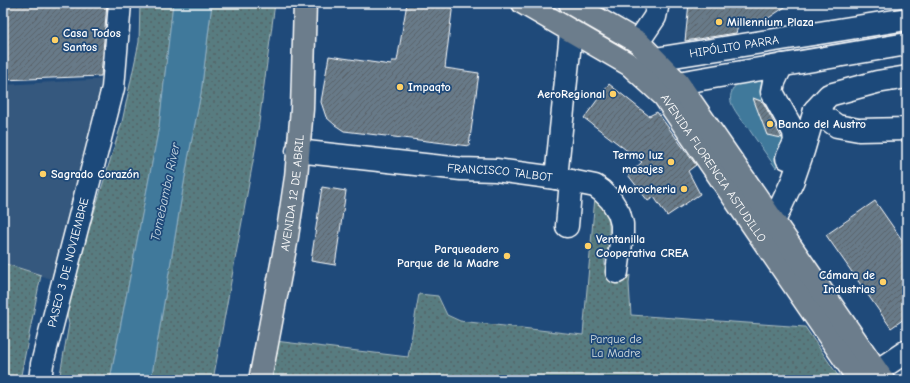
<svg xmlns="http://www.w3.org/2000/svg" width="910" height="383" viewBox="0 0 910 383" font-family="'Comic Neue',sans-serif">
<defs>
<pattern id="green-dots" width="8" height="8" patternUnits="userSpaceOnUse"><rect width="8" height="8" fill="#587b80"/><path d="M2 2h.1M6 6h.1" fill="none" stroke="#526466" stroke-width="1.8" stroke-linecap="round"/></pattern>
<pattern id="building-hatch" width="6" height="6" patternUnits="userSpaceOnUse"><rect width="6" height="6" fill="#677a88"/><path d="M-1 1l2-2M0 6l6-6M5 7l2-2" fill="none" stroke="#5a636a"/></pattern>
</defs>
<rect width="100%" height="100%" fill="#1f4a7a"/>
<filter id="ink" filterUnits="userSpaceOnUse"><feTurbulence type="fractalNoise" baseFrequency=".025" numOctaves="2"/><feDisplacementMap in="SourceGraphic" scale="8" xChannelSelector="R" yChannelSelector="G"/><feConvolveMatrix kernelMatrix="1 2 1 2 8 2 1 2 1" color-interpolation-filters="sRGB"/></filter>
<g filter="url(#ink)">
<!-- built -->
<path fill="#35587e" d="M109,79L54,280L3,263V85Z"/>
<!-- green -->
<g fill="url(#green-dots)" stroke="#acbdc0">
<path d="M140,3H173L159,127L110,380H59L69,324L65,306L122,122L139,42Z"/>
<path d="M212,3H275L256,145L213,380H151L188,159L201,93Z"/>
<path d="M580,187C584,187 589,187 592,188C613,196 610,236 607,253C606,257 604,261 605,265C606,279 621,281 630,275L629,284L631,315L805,327L841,380H264L272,343L275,341L408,357L419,294L438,296L447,315L460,321L583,335L595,197L580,195Z"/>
<path d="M3,263L41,275L20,380H3Z"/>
</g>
<!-- water -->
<g fill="#41799b" stroke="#8dafc3">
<path d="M173,3H212L201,93L188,159L151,380H110L159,127Z"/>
<path d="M769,79C763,87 760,92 765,102L753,98L767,135L790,139L783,147L776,168C766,154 756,140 747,126C741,119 734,111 731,102C729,95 733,86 739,83Z"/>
</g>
<!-- building -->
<g fill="url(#building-hatch)" stroke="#fff">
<path d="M3,3H107L101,76L3,80Z"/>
<path d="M407,3H453L445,68L479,73L469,146L344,131L335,125L326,117L321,102L329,56L391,65L392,61H397Z"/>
<path d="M689,3H791L764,21L739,24L736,33L685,41Z"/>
<path d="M609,84L649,116L657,112L696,165L688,171L700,194L667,216L654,197L648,201L628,175L642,162L584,118Z"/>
<path d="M753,98L763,102L782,138L767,135Z"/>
<path d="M322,187L346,191L335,265L311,261Z"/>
<path d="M875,201L907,247V317L891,328L826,235Z"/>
</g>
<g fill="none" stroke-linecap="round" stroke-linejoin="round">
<defs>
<g id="minor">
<path d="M638,42L655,17L658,3"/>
<path id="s1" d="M655,59L907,19"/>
<path d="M782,65L774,82L772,92L794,132L795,142L787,158"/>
<path d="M678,83L907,44"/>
<path d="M815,110L837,126L859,130L907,129"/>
<path id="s2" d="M297,151L461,169L496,170L556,178L595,186L602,191L611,200L619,213L622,224V236L617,272"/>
<path d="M556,178L571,32"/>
<path d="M774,221L793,180L803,151L815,110L829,95L877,82L907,77"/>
<path d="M567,226L571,181"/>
<path d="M877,371L907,351"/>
<path id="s3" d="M40,380L42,364L113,88L120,3"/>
</g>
<g id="major">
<path id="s4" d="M523,3L630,65L664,96L859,380"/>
<path d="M570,3L638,42L678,83L883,380"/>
<path id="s5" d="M260,380L286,243L296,177L302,109L305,3"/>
</g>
</defs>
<!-- minor casing -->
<use href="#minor" stroke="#fff" stroke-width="25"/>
<!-- major casing -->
<use href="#major" stroke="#fff" stroke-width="25"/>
<!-- minor -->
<use href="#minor" stroke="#1f4a7a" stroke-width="22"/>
<!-- major -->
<use href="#major" stroke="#6c7d8c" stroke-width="22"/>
</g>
</g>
<!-- markers -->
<g fill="#ffd166" stroke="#1f4a7a" stroke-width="1.5">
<circle cx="719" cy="22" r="4"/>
<circle cx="55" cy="40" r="4"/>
<circle cx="400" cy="87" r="4"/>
<circle cx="613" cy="94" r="4"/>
<circle cx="770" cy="124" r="4"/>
<circle cx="671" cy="162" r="4"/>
<circle cx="43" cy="174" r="4"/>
<circle cx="684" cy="189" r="4"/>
<circle cx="588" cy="246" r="4"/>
<circle cx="507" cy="256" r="4"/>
<circle cx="883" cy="282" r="4"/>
</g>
<g text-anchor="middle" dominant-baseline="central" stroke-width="3.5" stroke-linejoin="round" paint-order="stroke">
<!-- poi labels -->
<g font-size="12" font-weight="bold" fill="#fff" stroke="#1f4a7a" text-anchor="start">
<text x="727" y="22">Millennium Plaza</text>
<text x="63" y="33">Casa Todos<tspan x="63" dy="14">Santos</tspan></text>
<text x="408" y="87">Impaqto</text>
<text x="605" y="94" text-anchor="end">AeroRegional</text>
<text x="778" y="124">Banco del Austro</text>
<text x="663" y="155" text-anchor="end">Termo luz<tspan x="663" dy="14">masajes</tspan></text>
<text x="51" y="174">Sagrado Corazón</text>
<text x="676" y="189" text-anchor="end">Morocheria</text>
<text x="596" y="239">Ventanilla<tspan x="596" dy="14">Cooperativa CREA</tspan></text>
<text x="499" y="249" text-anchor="end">Parqueadero<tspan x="499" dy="14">Parque de la Madre</tspan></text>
<text x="875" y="275" text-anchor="end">Cámara de<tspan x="875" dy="14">Industrias</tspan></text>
</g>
<!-- street labels -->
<g font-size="12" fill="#fff" stroke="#1f4a7a">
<text stroke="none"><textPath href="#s1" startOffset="80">HIPÓLITO PARRA</textPath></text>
<text stroke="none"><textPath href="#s4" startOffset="257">AVENIDA FLORENCIA ASTUDILLO</textPath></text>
<text stroke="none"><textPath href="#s2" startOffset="204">FRANCISCO TALBOT</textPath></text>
<text stroke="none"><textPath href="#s5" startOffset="190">AVENIDA 12 DE ABRIL</textPath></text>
<text stroke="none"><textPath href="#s3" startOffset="121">PASEO 3 DE NOVIEMBRE</textPath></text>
</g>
<!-- park labels -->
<g font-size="12" fill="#d5dedf" stroke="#1f4a7a">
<text x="616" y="339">Parque de<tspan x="616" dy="14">La Madre</tspan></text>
</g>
<!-- water labels -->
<g font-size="13" font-style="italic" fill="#d0dee6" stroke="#1f4a7a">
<text transform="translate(165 192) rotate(-78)">Tomebamba River</text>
</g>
</g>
<!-- margin -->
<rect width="910" height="383" fill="none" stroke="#1f4a7a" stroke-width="16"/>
<rect x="8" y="8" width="894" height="367" fill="none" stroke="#fff" stroke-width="1.5" filter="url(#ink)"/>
</svg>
